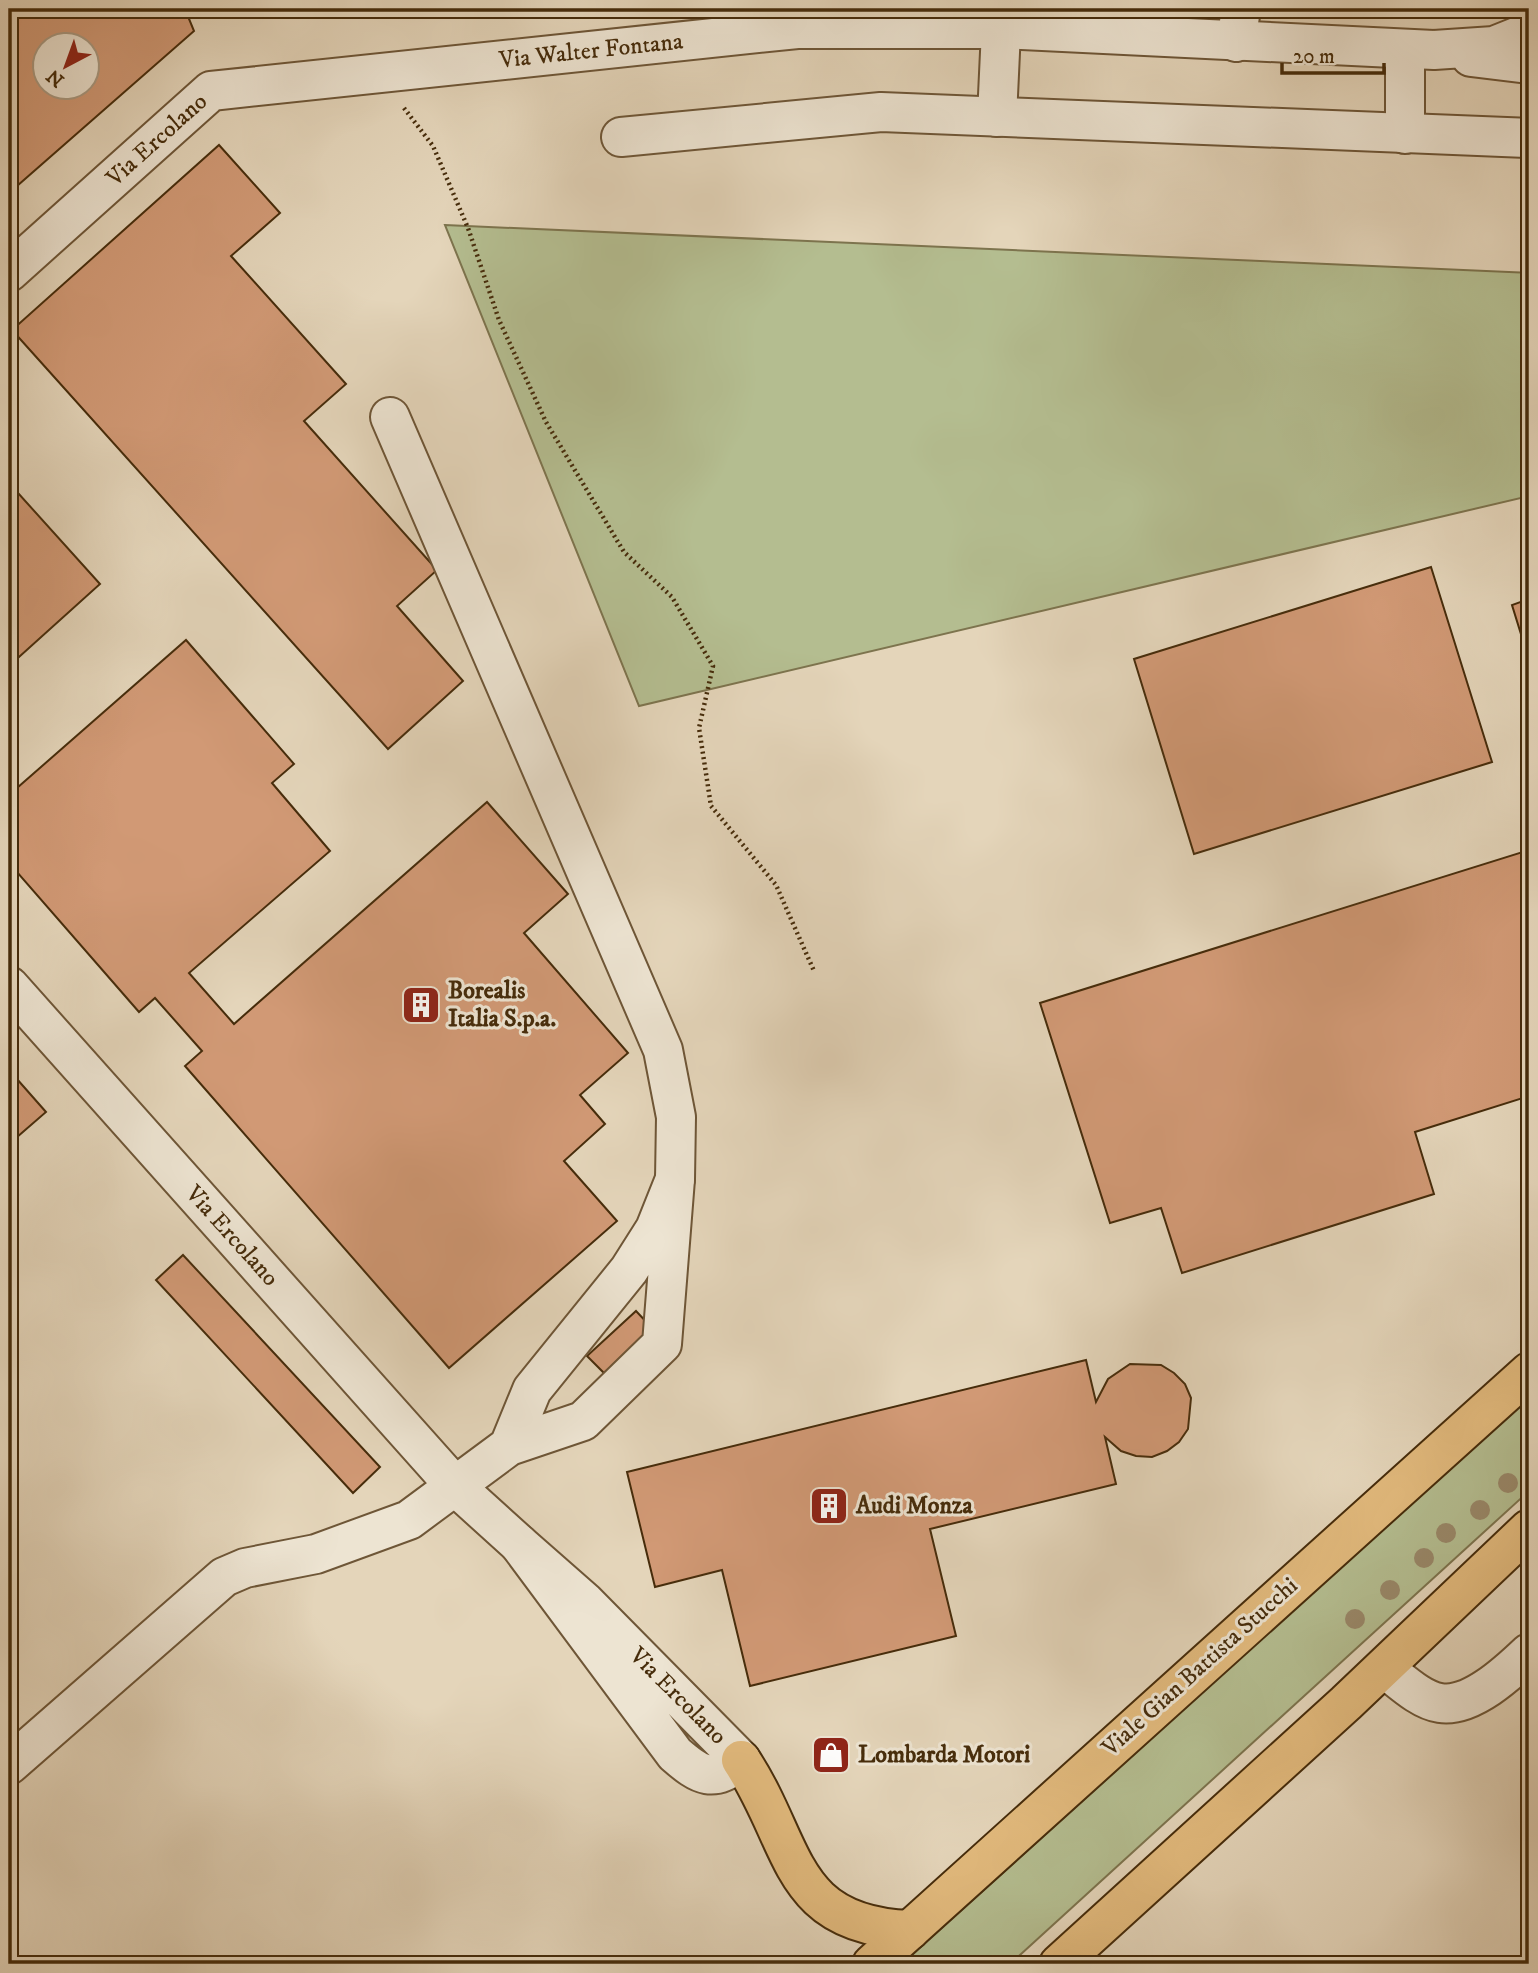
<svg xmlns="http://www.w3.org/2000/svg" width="1538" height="1973" viewBox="0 0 1538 1973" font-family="'IM FELL DW Pica',serif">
<rect width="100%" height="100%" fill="#e4d5ba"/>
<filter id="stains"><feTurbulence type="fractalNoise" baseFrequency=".00286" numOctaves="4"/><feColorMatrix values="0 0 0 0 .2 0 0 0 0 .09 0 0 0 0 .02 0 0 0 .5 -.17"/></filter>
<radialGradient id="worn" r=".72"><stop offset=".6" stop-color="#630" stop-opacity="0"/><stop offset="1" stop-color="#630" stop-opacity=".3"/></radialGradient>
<!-- green -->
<g fill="#b4bd90" stroke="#7d744e" stroke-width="2">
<path d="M445,225L1529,273V496L639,706Z"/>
<path d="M1529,1397V1491L1010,1964H902Z"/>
</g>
<!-- building -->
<g fill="#d19975" stroke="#462c0b" stroke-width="2" fill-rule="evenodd">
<path d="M9,9H185L194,31L9,193ZM46,46H88V88H46Z"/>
<path d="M219,145L280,213L231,256L346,384L304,421L437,570L397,606L463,681L388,749L12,330Z"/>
<path d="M9,483L100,584L9,666Z"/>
<path d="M1431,567L1492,762L1194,854L1134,659Z"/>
<path d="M1529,599V660L1512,605Z"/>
<path d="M186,640L294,764L272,783L330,851L189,973L234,1024L487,802L568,894L524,933L628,1053L580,1095L605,1124L564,1161L617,1221L449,1368L185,1066L202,1051L155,998L139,1012L9,863V795Z"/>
<path d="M1529,850V1096L1415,1132L1434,1194L1182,1273L1161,1208L1110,1223L1040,1003Z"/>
<path d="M9,1070L46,1112L9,1144Z"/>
<path d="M183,1255L380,1467L353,1493L156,1280Z"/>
<path d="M636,1311L652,1328L604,1373L587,1356Z"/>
<path d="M1086,1360L1096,1402L1108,1379L1130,1364L1161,1365L1174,1373L1185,1384L1191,1398L1188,1429L1179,1442L1167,1451L1152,1457L1136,1456L1121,1451L1105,1437L1116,1484L930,1529L956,1636L750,1686L722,1570L655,1587L627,1472Z"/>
</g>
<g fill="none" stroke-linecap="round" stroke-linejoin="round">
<defs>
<g id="minor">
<path d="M1236,42L1241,9"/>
<path d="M1405,50V134"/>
<path d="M1471,57L1529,64"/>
<path d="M997,117L1002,9"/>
<path d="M621,137L881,112L1529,138"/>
<path d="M9,272L211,91L797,29H1002L1434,50L1494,46L1529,32"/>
<path d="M390,417L663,1050L676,1117L675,1179"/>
<path d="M9,986L455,1486L519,1544"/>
<path d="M519,1544L585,1602L741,1760C714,1784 700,1776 675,1754Z"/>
<path d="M1384,1668C1400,1680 1420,1700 1440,1703C1471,1708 1509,1672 1529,1653"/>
<path d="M9,1765L224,1577L245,1568L316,1554L409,1520L509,1446L583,1421L662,1344L675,1179L655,1229L629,1270L532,1390L509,1446"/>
</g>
<g id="major">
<path d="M741,1760C797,1844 786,1925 910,1930"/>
<path d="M872,1964L1529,1372"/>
<path d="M1059,1964L1346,1703L1529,1529"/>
</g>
</defs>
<!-- minor casing -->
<use href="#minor" stroke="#6e5637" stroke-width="42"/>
<!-- major casing -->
<use href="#major" stroke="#462c0b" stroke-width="42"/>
<!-- path -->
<path stroke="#462c0b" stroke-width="4.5" stroke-dasharray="2 3.5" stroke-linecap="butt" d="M404,108L433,146L468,228L499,320L546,422L624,552L672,597L713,666L699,728L711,806L776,885L814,971"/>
<!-- minor -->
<use href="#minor" stroke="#ede4d2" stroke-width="38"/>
<!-- major -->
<use href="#major" stroke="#e2ba7d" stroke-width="38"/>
</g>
<!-- trees -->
<g fill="#998869">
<circle cx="1508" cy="1483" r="10"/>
<circle cx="1480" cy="1510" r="10"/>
<circle cx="1446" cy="1533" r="10"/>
<circle cx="1424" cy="1558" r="10"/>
<circle cx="1390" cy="1590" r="10"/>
<circle cx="1355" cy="1619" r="10"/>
</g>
<!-- icons -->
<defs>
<symbol id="building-square" viewBox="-11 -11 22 22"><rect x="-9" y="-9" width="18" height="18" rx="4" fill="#8f2418" stroke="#ede4d2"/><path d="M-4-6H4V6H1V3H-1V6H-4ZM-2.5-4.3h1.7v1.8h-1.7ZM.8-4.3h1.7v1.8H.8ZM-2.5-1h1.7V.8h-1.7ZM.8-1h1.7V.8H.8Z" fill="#fff"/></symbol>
<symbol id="shop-square" viewBox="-11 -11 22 22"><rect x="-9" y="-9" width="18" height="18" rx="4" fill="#8f2418" stroke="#ede4d2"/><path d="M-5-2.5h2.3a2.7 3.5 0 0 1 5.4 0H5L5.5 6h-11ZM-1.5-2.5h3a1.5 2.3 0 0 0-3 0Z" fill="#fff"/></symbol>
</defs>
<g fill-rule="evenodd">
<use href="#building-square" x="399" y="983" width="44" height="44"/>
<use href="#building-square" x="807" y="1484" width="44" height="44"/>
<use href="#shop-square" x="809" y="1733" width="44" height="44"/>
</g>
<g text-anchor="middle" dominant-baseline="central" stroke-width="6" stroke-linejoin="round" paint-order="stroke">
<!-- street labels -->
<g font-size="24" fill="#462c0b" stroke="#ede4d2">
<text transform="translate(591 51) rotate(-6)">Via Walter Fontana</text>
<text transform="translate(157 140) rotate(-42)">Via Ercolano</text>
<text transform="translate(232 1236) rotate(48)">Via Ercolano</text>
<text transform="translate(1200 1667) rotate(-42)">Viale Gian Battista Stucchi</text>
<text transform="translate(678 1696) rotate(45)">Via Ercolano</text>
</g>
<!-- poi labels -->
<g font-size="24" font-weight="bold" fill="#462c0b" stroke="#ede4d2" text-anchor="start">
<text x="448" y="991">Borealis<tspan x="448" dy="28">Italia S.p.a.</tspan></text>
<text x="856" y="1506">Audi Monza</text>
<text x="858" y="1755">Lombarda Motori</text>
</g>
</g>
<!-- margin -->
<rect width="1538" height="1973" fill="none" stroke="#e4d5ba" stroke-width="35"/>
<rect x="10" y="10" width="1517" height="1952" fill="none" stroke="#462c0b" stroke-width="3.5"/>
<rect x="18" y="18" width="1503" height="1938" fill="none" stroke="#462c0b" stroke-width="2"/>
<!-- north arrow -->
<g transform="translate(66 66) rotate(221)"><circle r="33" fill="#ede4d2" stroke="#aa9a82" stroke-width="2"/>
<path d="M0-5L12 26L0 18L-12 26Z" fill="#8f2418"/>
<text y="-10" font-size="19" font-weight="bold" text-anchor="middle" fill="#462c0b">N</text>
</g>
<!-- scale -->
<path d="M1282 63v10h102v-10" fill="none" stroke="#462c0b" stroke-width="3.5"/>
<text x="1293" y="63" font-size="21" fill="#462c0b" stroke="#ede4d2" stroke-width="5" paint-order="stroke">20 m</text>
<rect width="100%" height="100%" filter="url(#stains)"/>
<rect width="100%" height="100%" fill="url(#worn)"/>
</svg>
